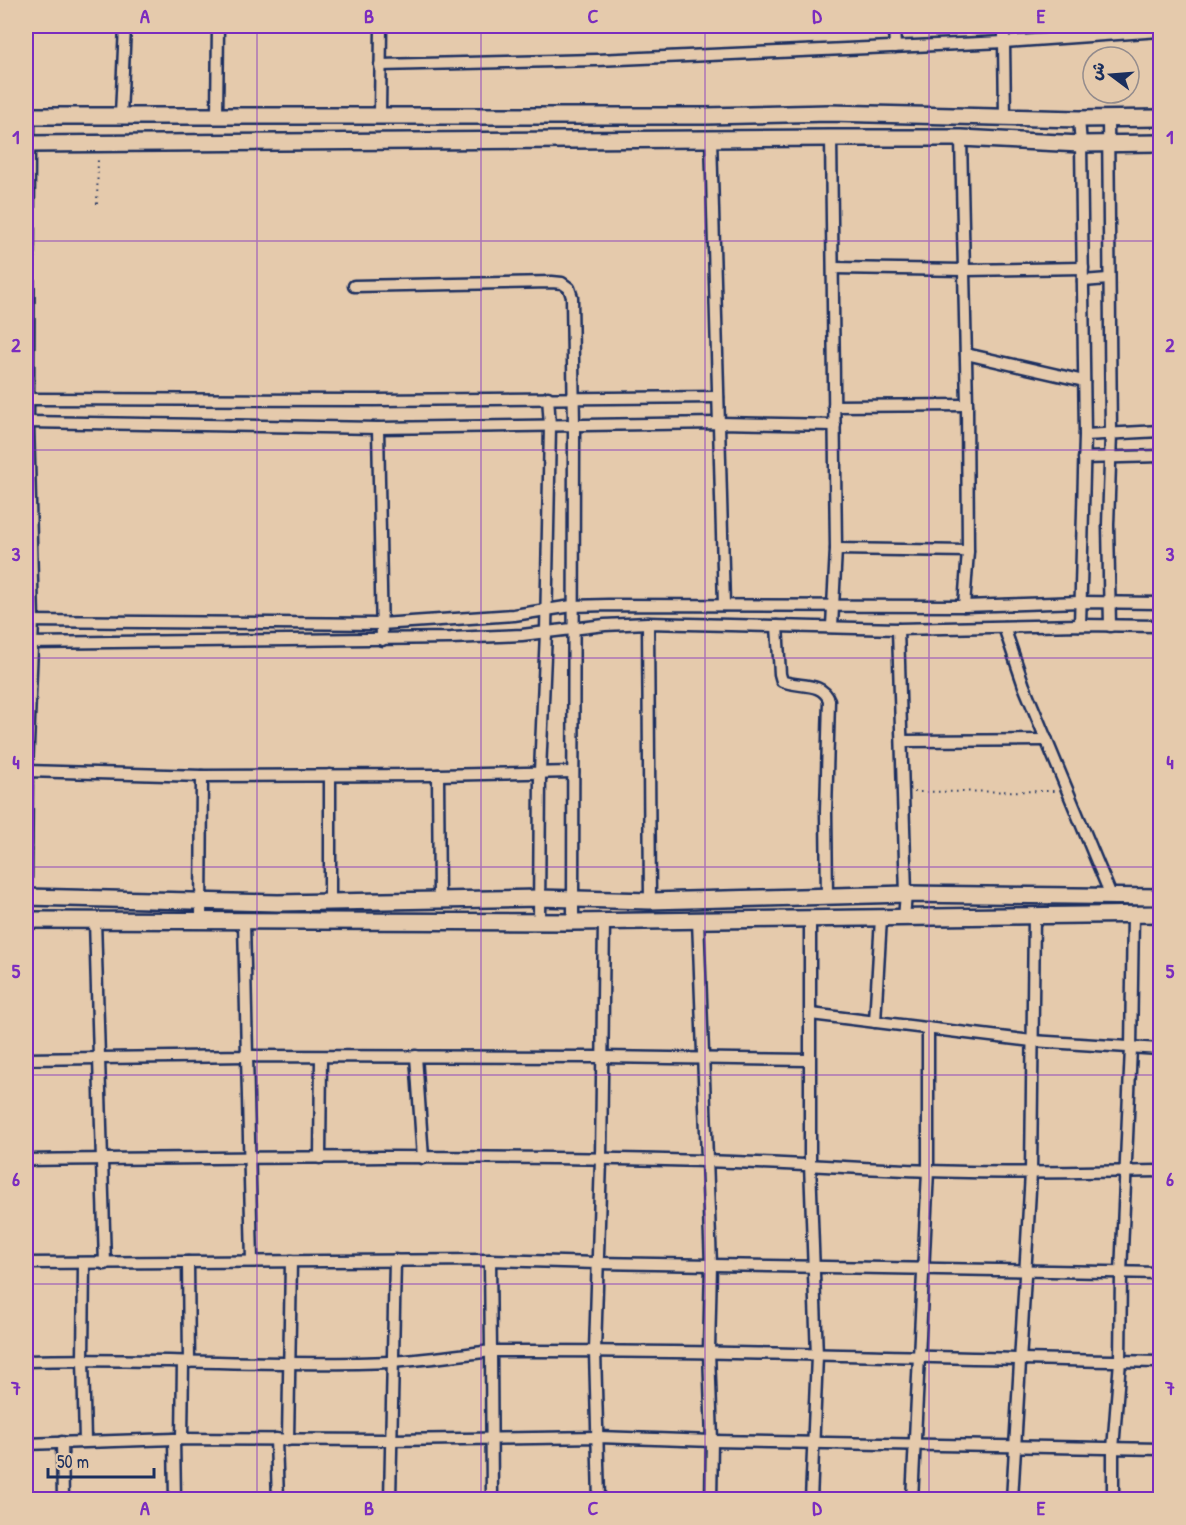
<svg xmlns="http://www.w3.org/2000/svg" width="1186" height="1525" viewBox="0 0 1186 1525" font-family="'Patrick Hand','Playpen Sans Arabic',sans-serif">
<rect width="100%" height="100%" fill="#e5caac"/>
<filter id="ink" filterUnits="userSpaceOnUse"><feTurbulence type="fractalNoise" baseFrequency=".0167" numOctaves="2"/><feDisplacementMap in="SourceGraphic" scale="12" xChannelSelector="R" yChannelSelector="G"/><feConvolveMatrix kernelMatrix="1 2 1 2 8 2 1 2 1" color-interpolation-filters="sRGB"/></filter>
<g filter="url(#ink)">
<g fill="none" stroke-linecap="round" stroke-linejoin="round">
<defs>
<g id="minor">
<path d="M894,26L895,47"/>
<path d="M1004,26V42L1160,31"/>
<path d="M380,65L597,60L1004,42L1005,117"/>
<path d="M26,99L29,109V144L28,422L33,621L27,770L26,887"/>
<path d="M121,115L125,26"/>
<path d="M217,115L218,26"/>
<path d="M380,115L381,26"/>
<path d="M1079,119L1081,144L1085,435L1080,625"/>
<path d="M1108,119L1111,433L1108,525L1110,626"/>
<path d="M711,138L724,605"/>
<path d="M831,138L836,549L832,626"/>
<path d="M961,138L967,405L968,551L964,606"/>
<path d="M833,268L965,270L1083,268"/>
<path d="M1083,281L1108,279"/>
<path d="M354,286L552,282L562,283L569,288L572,297L574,425L573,922"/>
<path d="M966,354L1084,381"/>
<path d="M29,399L374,400L718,397"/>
<path d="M834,406L967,405"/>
<path d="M28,422L378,428L719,423L835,425"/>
<path d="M378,428L382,640"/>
<path d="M1085,435L1160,431"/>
<path d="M1084,458L1160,456"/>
<path d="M836,549L968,551"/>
<path d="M26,621L381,624L514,615L572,606L608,605L964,606L1080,602L1160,603"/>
<path d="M648,623L650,901"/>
<path d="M777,626L780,674L782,681C798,688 822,681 829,700L826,812L827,897"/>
<path d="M1004,627L1024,686L1112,898"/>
<path d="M898,629L906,894L904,918"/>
<path d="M26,643L451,638L522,635L605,625L648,623L898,629L1080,625L1160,626"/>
<path d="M902,741L1047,740"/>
<path d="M26,771L202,776L438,775L573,772"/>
<path d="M438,775L439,900"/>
<path d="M330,902V775"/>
<path d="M810,918V1164L817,1356L811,1500"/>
<path d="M95,920L105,1264"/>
<path d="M698,920L711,1265L709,1351L712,1441L711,1500"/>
<path d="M201,921L202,776"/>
<path d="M539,922L540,772L546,632L550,426L548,397"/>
<path d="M811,1014L1032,1041L1160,1049"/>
<path d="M875,1022L881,918"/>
<path d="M416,1056L423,1158"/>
<path d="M26,1059L247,1056L244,922"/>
<path d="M320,1158L321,1057"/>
<path d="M26,1160C252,1157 478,1155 704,1161C779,1163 853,1168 927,1171C1005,1174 1082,1172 1160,1171"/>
<path d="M252,1261L247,1056L602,1057L809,1060"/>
<path d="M188,1262L189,1362"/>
<path d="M26,1263L490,1260L597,1263L1160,1273"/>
<path d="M84,1264L83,1359L85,1441"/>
<path d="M26,1361C147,1357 269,1367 391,1362C424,1360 458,1355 491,1351L490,1260"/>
<path d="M174,1439L175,1500"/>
<path d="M182,1439L183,1362"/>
<path d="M276,1439L278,1500"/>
<path d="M288,1440L291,1261"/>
<path d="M62,1442L63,1500"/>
<path d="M26,1444L174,1439L390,1440L599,1437L712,1441L1160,1449"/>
<path d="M390,1500L395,1260"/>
<path d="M492,1500L491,1351C714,1350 937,1358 1160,1362"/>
<path d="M599,1500L595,1351L601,1159L604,921"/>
<path d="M912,1500L928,1171V1028"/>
<path d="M1012,1500L1031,1173L1034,916"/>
<path d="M1113,1500V1449L1120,1361L1121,1273L1131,1048L1133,914"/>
</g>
<g id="secondary">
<path d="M26,116H706L829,113L1079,119L1160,118"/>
<path d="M26,144L831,138H961L1081,144L1160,143"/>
<path d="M26,897L278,903L539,898L650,901L906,894L1160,897"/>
<path d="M26,920L573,922L1160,914"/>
</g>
</defs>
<!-- minor casing -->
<use href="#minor" stroke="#1b2f5e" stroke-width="15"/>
<!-- secondary casing -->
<use href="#secondary" stroke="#1b2f5e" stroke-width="20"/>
<!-- path -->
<g stroke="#1b2f5e" stroke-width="2" stroke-dasharray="1.5 4.5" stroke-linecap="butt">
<path d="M97,204L98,157"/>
<path d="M914,792L1055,791"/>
</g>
<!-- minor -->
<use href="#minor" stroke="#e5caac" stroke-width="10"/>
<!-- secondary -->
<use href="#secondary" stroke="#e5caac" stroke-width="15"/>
</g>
</g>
<!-- grid -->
<path fill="none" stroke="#7b2cbf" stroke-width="1.5" stroke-opacity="0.55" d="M257,26V1500M481,26V1500M705,26V1500M929,26V1500M26,241H1160M26,450H1160M26,658H1160M26,867H1160M26,1075H1160M26,1284H1160"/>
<!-- margin -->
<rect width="1186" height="1525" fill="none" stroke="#e5caac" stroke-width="66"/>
<!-- north arrow -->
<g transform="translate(1111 75) rotate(286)"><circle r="28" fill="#e5caac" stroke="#948c8d" stroke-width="1.5"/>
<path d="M0-4.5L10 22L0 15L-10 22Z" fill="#1b2f5e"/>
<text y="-9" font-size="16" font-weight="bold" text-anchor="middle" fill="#1b2f5e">ش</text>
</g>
<!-- scale -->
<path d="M48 1468v9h106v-9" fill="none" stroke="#1b2f5e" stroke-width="3"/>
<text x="57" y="1468" font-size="18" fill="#1b2f5e" stroke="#e5caac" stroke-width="4.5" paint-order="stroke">50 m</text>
<rect x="33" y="33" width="1120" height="1459" fill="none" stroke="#7b2cbf" stroke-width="2"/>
<g font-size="20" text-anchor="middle" font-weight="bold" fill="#7b2cbf">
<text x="145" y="23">A</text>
<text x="369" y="23">B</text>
<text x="593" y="23">C</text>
<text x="817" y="23">D</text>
<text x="1041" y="23">E</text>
<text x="16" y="144">1</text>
<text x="1170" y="144">1</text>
<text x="16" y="352">2</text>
<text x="1170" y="352">2</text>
<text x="16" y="561">3</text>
<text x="1170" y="561">3</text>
<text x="16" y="769">4</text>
<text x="1170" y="769">4</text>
<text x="16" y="978">5</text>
<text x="1170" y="978">5</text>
<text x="16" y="1186">6</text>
<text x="1170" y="1186">6</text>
<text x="16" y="1395">7</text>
<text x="1170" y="1395">7</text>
<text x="145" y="1515">A</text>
<text x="369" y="1515">B</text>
<text x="593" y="1515">C</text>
<text x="817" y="1515">D</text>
<text x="1041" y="1515">E</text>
</g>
</svg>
